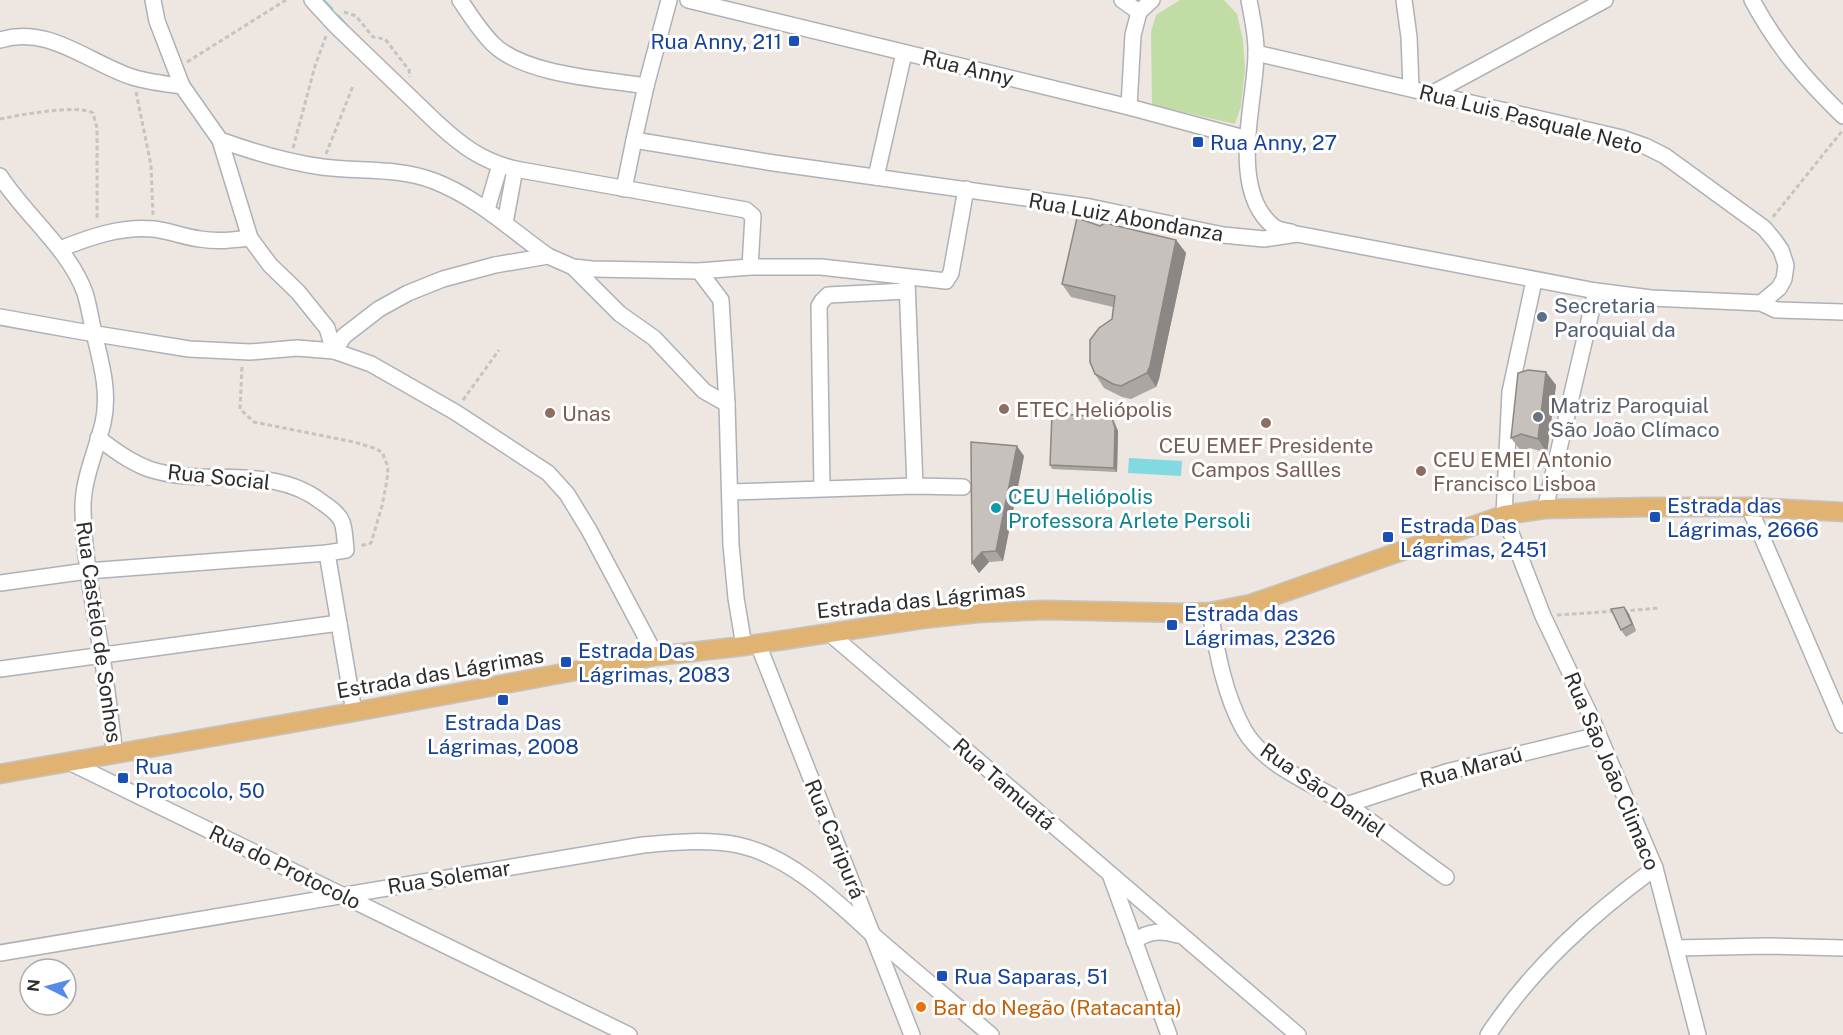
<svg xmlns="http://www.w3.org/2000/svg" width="1843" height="1035" viewBox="0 0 1843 1035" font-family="'Public Sans',sans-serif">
<rect width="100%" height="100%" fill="#ede6e1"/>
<!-- green -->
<path fill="#c2dca5" d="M1180,0H1224L1237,14L1243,40L1245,69L1241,106L1235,124L1152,105L1151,32L1156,15Z"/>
<!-- water -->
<path fill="#82d9e1" d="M1129,458L1182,461L1181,476L1128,473Z"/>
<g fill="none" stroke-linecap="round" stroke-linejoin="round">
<!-- stream -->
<g stroke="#82d9e1" stroke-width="4.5">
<path d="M322,0L331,9"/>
<path d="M338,17L346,26"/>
</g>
<defs>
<g id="minor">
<path d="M153,0L157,21L182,86"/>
<path d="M312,0L334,24L437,123C462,146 482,161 515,169L746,210L753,216L750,267"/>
<path d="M460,0C470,15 480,31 493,44C524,75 603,79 646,86"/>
<path d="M669,0L646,86L634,140L774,163L1090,207L1223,235L1264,239L1297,234L1596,291L1651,298L1761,303L1776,310L1843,312"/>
<path d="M688,0L1129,107L1248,139"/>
<path d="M1122,0L1139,12"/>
<path d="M1249,0C1252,17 1257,37 1256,55C1255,104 1228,190 1274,227C1278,230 1285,231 1291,232"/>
<path d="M1404,0L1409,37L1411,88"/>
<path d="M1752,0C1778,48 1805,79 1843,116"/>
<path d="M0,40C49,25 87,62 132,77C148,82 165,84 182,86L220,140L250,238L270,265L298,292L327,328L334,351"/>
<path d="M1256,53L1622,138L1645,146L1665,156L1764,228L1774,240L1781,250L1786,265L1784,279L1779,288L1761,303"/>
<path d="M1433,93L1605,0"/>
<path d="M1129,107L1133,35L1139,12L1152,0"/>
<path d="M220,140C253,152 287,162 322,167C359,172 398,167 434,181C478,198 511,230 548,256"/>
<path d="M0,176C25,215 70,250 85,293C89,306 91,320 94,333C101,363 110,392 103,423C96,452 82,480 83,511C84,560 94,607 102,656C107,689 111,722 115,755"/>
<path d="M876,177L904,53"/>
<path d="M624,189L634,140"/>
<path d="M487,209L500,165"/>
<path d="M505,223L515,169"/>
<path d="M60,249C90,237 121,226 154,229C170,231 184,237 200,239C217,242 233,240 250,238"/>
<path d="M573,267L620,314L654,338L704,391L727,404"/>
<path d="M699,271L721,300L727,404L731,545L736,598L744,646"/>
<path d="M1534,281L1510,392L1504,515L1543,616L1591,717L1655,868L1698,1035"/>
<path d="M907,282L915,486"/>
<path d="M0,317L78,331L189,349L250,352L297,348L334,351L371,364L455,412L548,473L567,494L589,530L656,656"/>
<path d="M334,351L344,336L379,309L408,293L443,279L495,265L548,256L573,267L592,269L699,271L750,267H821L946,281L951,273L966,189"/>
<path d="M98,438C114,450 130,462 149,469C206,488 271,462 323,503C330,508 339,514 342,522C345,530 345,542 346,550L327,553L354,712"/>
<path d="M822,488L819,306L822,301L828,295L907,291"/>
<path d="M730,492L915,486L963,487"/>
<path d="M1749,507L1843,725"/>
<path d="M1545,509L1596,291"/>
<path d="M0,583L87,571L327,553"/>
<path d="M1210,612C1217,652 1224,694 1244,730C1266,767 1311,782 1346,804C1380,827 1412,853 1446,877"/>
<path d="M828,632L1298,1035"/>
<path d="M758,644L912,1035"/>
<path d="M0,669L339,623"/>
<path d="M71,763L629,1035"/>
<path d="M1346,805L1446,772L1598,735"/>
<path d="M1111,877L1169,1035"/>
<path d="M1134,941C1149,931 1161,930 1178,935"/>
<path d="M1676,948L1766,946L1843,948"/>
<path d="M0,953L643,845C675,842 707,839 738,845C790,856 836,901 873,935C912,969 952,1002 991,1035"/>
<path d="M1488,1035C1532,968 1591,915 1655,868"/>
</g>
<path id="major" d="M0,774L354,712L656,656L744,646L922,619L978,613L1044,610L1185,613L1210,612L1251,604L1504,515L1545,509L1650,507H1749L1843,512"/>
</defs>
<!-- minor casing -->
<use href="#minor" stroke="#aeb1b7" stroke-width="18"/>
<!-- major casing -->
<use href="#major" stroke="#c4c4c4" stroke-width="21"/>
<!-- path -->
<g stroke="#c4c4c4" stroke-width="3" stroke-dasharray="4.5 3" stroke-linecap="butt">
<path d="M344,12L356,16L373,37L385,39L409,70L410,77"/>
<path d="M187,62L286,0"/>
<path d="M136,92L151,165L153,215"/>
<path d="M0,119C19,115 78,104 93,113L97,128V221"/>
<path d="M293,148L315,66L326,36"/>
<path d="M326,154L353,86"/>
<path d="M1773,217L1842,131"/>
<path d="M242,367L240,409L254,422L354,442L374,448L382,452L388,467L387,480L382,506L371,543L360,546"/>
<path d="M463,400L499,350"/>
<path d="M1623,611L1659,608"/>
<path d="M1557,615L1616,611"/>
</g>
<!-- minor -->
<use href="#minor" stroke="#fff" stroke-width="15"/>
<!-- major -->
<use href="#major" stroke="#e1b372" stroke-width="18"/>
</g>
<!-- wall -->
<g fill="#aaa6a2">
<path d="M1100,226L1176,240L1186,253L1159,379L1156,387L1131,399L1122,397L1104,388L1095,374L1112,319L1113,307L1071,297L1062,284Z"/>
<path d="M1556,385L1547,453L1530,448L1521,451L1511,438Z"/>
<path d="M1114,421L1118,431L1117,472L1052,469L1050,465Z"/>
<path d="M1024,456L1003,561L989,562L979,573L972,563Z"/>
<path d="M1624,607L1629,614L1636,631L1626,637L1621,630Z"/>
</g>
<!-- shaded-wall -->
<g fill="#8b8784">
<path d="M1176,240L1186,253L1159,379L1156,387L1147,373Z"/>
<path d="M1546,372L1556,385L1547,453L1538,439Z"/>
<path d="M1112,418L1118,431L1117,472L1114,468Z"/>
<path d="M1017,446L1024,456L1003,561L996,551Z"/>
<path d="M982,552L989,562L979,573L972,563Z"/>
<path d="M1624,607L1629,614L1636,631L1632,624Z"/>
</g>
<!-- building -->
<g fill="#c6c1bc" stroke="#8b8784" stroke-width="1.5">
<path d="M1077,218L1100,226L1105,223L1176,240L1150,366L1147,373L1121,386L1113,384L1095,374L1090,362V340L1099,328L1112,319L1115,296L1062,284Z"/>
<path d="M1528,370L1546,372L1538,439L1521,434L1511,438L1518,373Z"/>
<path d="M1052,413L1112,418L1115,428L1114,468L1050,465Z"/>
<path d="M971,442L1017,446L996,551L982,552L972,563Z"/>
<path d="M1624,607L1632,624L1621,630L1611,609Z"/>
</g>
<!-- markers -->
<g fill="#1a4fb4" stroke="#fff" stroke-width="2">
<rect x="788" y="35" width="12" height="12" rx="3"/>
<rect x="1192" y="136" width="12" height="12" rx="3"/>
<rect x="1649" y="511" width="12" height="12" rx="3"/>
<rect x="1382" y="531" width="12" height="12" rx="3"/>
<rect x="1166" y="619" width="12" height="12" rx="3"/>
<rect x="560" y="656" width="12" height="12" rx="3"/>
<rect x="497" y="694" width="12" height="12" rx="3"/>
<rect x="117" y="772" width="12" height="12" rx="3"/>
<rect x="936" y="970" width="12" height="12" rx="3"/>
</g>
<circle fill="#5c6f8a" stroke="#fff" stroke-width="2" cx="1542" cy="317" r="6"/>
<g fill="#8d6e63" stroke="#fff" stroke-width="2">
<circle cx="1004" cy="409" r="6"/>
<circle cx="550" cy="413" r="6"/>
<circle cx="1266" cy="423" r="6"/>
<circle cx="1421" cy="471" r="6"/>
</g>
<circle fill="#6b7280" stroke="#fff" stroke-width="2" cx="1538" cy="417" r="6"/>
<circle fill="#0f9aa8" stroke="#fff" stroke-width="2" cx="996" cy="508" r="6"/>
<circle fill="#e8710a" stroke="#fff" stroke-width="2" cx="921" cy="1007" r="6"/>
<g text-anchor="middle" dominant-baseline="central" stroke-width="6" stroke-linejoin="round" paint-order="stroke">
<!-- transit labels -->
<g font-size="21" fill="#164399" stroke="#fff" text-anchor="start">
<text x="782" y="41" text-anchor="end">Rua Anny, 211</text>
<text x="1210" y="142">Rua Anny, 27</text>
<text x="1667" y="505">Estrada das<tspan x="1667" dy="24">Lágrimas, 2666</tspan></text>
<text x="1400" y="525">Estrada Das<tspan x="1400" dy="24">Lágrimas, 2451</tspan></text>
<text x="1184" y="613">Estrada das<tspan x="1184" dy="24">Lágrimas, 2326</tspan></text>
<text x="578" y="650">Estrada Das<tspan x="578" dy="24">Lágrimas, 2083</tspan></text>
<text x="503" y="722" text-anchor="middle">Estrada Das<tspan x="503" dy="24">Lágrimas, 2008</tspan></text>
<text x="135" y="766">Rua<tspan x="135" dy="24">Protocolo, 50</tspan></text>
<text x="954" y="976">Rua Saparas, 51</text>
</g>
<!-- street labels -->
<g font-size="21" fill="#2d2d2d" stroke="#fff">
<text transform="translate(968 68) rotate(14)">Rua Anny</text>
<text transform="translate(1531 119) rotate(14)">Rua Luis Pasquale Neto</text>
<text transform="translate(1126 217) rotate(10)">Rua Luiz Abondanza</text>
<text transform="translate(219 477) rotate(6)">Rua Social</text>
<text transform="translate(921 600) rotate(-6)">Estrada das Lágrimas</text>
<text transform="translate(99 632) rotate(82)">Rua Castelo de Sonhos</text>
<text transform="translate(440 673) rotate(-10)">Estrada das Lágrimas</text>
<text transform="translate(1471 767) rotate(-15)">Rua Maraú</text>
<text transform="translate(1612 771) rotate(67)">Rua São João Climaco</text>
<text transform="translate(1004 784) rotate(41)">Rua Tamuatá</text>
<text transform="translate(1323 790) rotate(35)">Rua São Daniel</text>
<text transform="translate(835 839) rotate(68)">Rua Caripurá</text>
<text transform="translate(285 867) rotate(26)">Rua do Protocolo</text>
<text transform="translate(449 877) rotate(-9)">Rua Solemar</text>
</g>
<!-- service labels -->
<g font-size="21" fill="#4e5e75" stroke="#fff" text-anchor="start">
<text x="1554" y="305">Secretaria<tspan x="1554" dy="24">Paroquial da</tspan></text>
</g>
<!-- worship labels -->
<g font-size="21" fill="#5b616d" stroke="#fff" text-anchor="start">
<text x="1550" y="405">Matriz Paroquial<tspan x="1550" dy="24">São João Clímaco</tspan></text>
</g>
<!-- education labels -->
<g font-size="21" fill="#785e54" stroke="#fff" text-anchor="start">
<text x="1016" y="409">ETEC Heliópolis</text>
<text x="562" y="413">Unas</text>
<text x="1266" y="445" text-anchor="middle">CEU EMEF Presidente<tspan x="1266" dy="24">Campos Sallles</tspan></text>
<text x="1433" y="459">CEU EMEI Antonio<tspan x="1433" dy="24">Francisco Lisboa</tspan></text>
</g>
<!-- culture labels -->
<g font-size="21" fill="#0d838f" stroke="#fff" text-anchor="start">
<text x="1008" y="496">CEU Heliópolis<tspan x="1008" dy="24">Professora Arlete Persoli</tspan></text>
</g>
<!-- food labels -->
<g font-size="21" fill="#c56008" stroke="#fff" text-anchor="start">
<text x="933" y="1007">Bar do Negão (Ratacanta)</text>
</g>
</g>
<!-- north arrow -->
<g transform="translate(48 987) rotate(276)"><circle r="28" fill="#ffffff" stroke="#ababab" stroke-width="1.5"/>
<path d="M0-4.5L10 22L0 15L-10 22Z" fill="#568be5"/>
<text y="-9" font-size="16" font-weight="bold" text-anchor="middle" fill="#2d2d2d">N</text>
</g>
</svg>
